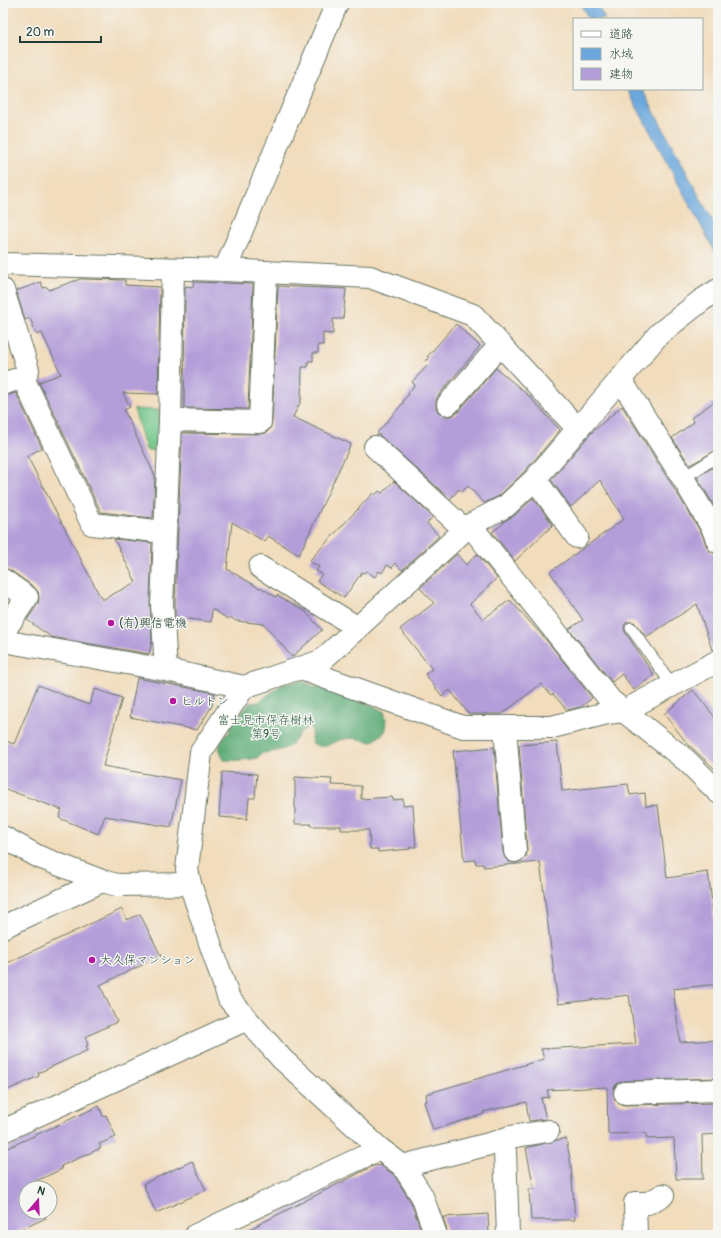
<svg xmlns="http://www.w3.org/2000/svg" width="721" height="1238" viewBox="0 0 721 1238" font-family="Pangolin,'Klee One',sans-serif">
<rect width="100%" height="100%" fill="#f6f6f2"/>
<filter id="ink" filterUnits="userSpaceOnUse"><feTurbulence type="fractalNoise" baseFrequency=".025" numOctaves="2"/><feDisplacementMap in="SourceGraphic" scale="8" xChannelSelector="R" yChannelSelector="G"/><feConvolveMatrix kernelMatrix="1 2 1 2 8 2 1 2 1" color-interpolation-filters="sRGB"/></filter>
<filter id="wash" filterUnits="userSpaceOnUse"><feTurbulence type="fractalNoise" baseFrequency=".012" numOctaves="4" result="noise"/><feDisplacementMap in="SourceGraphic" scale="16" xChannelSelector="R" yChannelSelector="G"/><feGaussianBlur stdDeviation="0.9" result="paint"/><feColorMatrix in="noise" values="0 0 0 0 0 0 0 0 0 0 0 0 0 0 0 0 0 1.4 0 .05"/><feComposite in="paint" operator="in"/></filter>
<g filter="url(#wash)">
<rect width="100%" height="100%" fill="#f1dcbb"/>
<!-- green -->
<path fill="#74c88c" stroke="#4a8260" d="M134,409L159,410L158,451L146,450Z"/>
<!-- forest -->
<path fill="#5fac78" stroke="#3f7456" d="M302,681L315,687L327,688L345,698L350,696L384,711L387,724L385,732L372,742C363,740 353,737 344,739C329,741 328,752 312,743L311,738L312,730L310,727C299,730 299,737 292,744C286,750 270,753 262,753L257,758C247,760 234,761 224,760L219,748L222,739L230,731V726L250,703L259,702L281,685Z"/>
<!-- water -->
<g fill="#6ba7dc" stroke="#457288">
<path d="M580,3H596L605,19H589Z"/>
<path d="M627,89H642L718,231V257Z"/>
</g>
<g id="blocks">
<!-- building -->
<g fill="#b49ed9">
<path d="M80,279L125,280V285L160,287L158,394L123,393L130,407L124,410L155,476L153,518L101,512L39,382L61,374L42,333L37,335L30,318L25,320L16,291L41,282L43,288L47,287L49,290Z"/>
<path d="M194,282L253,284L248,409L184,408L185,288L186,286L193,287Z"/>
<path d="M278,286L346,289L343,319H333V334L323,333V345H318V353H313V361H308V367H302L301,401L293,417L351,444L299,555L268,536L265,542L232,522L227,569L259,588L260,587L276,597L277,595L305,611L322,630L292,657L264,624L236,621L230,617L228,619L212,609L211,622L175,617V604L182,433L260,434L266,433L270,429L272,422Z"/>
<path d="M456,324L480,346L438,396L436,401V408L439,413L446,416H452L457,413L496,368L528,395L560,430L526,470L499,496L484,503L468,486L462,492L459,489L450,499L377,433L404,402L403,401L409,394L408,393L415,385L412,382L429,364L426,361L429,358L427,357Z"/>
<path d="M16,393L42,448L27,456L102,600L136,582L114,539L152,543L150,603L152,641L149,654L51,637L27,620L38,604L39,598L38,592L34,587L10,570L3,568V396Z"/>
<path d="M718,399V449L690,465L672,438L694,422L691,418Z"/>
<path d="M622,406L672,485L702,534L707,547L710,551L716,554L718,561V649L712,650L697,604L646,637L634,622H627L624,626L625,632L654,675L634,690L622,674L612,682L569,629L583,620L550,572L624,519L600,480L571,507L551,480L591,433Z"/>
<path d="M718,464V510L717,511L697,477Z"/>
<path d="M394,481L433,517L427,523L439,536L402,570L395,563L392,568L387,565L382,573L379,571L375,577L366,571L364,573L362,572L344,598L317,581L322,574L316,571L319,567L309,561L373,493L375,495L379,491L382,493Z"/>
<path d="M533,498L553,525L515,561L492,532L504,523L503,522L515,515Z"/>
<path d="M457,554L466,565L477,554L497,578L470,604L483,619L510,600L548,642L592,698L581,707L567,710L553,694L551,695L541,684L502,714H469L450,690L442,696L425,674L432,669L400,629L434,603L420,588Z"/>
<path d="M137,678L215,693L212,706L197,730L130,717Z"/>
<path d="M38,685L89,705L95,689L122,698L103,766L181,780L171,827L105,816L98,834L59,818L62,810L3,788V740L14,744Z"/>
<path d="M693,690L718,721V772L687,743L664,714Z"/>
<path d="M557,742L562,791L628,784L630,795L645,793L646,806L658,805L667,878L708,872L718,948V984L673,989L680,1042L718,1040V1078L625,1081L618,1083L614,1087L613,1093L615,1100L619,1104L625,1105L718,1103V1134L702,1135L703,1179H676L674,1138L647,1139L646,1133L608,1134L607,1087L547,1090L549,1097L541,1098L546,1119L529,1121L526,1102L483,1112L484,1114L433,1130L424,1102L427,1101L426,1094L544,1059L541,1049L636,1044L629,995L558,1004L540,862L484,867L483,864H476L475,860L464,861L453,751L494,747L503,852L505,858L509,862L516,863L522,861L526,857L527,850L519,745Z"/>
<path d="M222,772L257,774L255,798H249L247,819L219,817Z"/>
<path d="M295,777L332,779L331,785L361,786V799L392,797L393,800L403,799V806L413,805L416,847H410V849L378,852V849H370L369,830H341V826H311V824H295Z"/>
<path d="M122,909L127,920L140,914L161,956L100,985L117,1022L85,1037L88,1045L86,1046L88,1050L38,1073L39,1076L3,1092V965Z"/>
<path d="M99,1106L103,1116L106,1115L116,1137L99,1144L101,1148L61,1166L62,1169L30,1184L32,1188H26V1212H43L46,1218L9,1235H3V1150Z"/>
<path d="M566,1138L571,1165L575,1220H531L529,1189H534L526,1148Z"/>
<path d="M192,1161L206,1190L156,1213L143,1184Z"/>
<path d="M380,1165L394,1175L411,1202L423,1235H238L373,1166Z"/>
<path d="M488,1214L489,1235H448L443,1217Z"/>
</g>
</g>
</g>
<g filter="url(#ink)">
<use href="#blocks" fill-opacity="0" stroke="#687563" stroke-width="1"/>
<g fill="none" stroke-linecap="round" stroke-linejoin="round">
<defs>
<g id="lane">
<path d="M683,478L718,456"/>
<path d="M631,628L673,686"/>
</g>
<g id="street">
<path d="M3,264L225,270L370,277L473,315L578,429"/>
<path d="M225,270L337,3"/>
<path d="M3,290L28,370L24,380L92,524L165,532"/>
<path d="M620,379L683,478L713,529L718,542"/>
<path d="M3,384L14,380H24"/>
<path d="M448,404L500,345"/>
<path d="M170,420L260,422L266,272"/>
<path d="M375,447L465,530"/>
<path d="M535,479L577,537"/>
<path d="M470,525L611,701L687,761L718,792"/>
<path d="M260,567L358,628"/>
<path d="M3,580L27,597L3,633"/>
<path d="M3,641L166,670L244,687"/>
<path d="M301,669L463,727H552L607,713L624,711L718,661"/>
<path d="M166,670L162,604L170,420L173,269"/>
<path d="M505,728L515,851"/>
<path d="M3,837L39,857L102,881L117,885L190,884L229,999L282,1059L380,1149L403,1166L422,1196L436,1235"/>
<path d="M190,884L187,869L201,752L244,687L321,661L470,525L506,506L535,479L659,334L702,300L718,290"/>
<path d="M3,927L102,881"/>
<path d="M625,1093L718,1090"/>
<path d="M3,1131L245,1020"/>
<path d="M497,1142L505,1151L508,1235"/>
<path d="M403,1166L497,1142L510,1137L548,1131"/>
<path d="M196,1235L380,1149"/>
<path d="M636,1235L635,1203H648L663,1195"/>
</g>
</defs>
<!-- lane casing -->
<use href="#lane" stroke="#687563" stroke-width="13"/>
<!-- street casing -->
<use href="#street" stroke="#687563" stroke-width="24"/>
<!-- lane -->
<use href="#lane" stroke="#fff" stroke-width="11"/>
<!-- street -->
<use href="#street" stroke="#fff" stroke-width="22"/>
</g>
</g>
<!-- markers -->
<g fill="#b5179e" stroke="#f6f6f2" stroke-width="1.5">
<circle cx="111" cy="623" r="4"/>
<circle cx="173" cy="701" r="4"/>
<circle cx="92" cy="960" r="4"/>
</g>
<g text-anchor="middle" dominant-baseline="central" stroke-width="3" stroke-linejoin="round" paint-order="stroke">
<!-- poi labels -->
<g font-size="12" fill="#1f3d34" stroke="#f6f6f2" text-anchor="start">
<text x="119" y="623">(有)興信電機</text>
<text x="181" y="701">ヒルトン</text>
<text x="100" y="960">大久保マンション</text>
</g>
<!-- park labels -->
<g font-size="12" fill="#34604a" stroke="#f6f6f2">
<text x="266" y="720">富士見市保存樹林<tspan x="266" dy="14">第9号</tspan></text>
</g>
</g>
<!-- margin -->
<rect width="721" height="1238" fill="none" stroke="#f6f6f2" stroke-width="16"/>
<!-- legend -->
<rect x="573" y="18" width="130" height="72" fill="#f6f6f2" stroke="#a0aca6"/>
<rect x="581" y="31" width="20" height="6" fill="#ffffff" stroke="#a0aca6"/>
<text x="609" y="38" font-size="12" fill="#1f3d34">道路</text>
<rect x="581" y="48" width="20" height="12" fill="#6ba7dc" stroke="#a0aca6"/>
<text x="609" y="58" font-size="12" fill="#1f3d34">水域</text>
<rect x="581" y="68" width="20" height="12" fill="#b49ed9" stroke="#a0aca6"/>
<text x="609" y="78" font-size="12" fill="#1f3d34">建物</text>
<!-- north arrow -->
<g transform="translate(38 1200) rotate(19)"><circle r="19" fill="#f6f6f2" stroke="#a0aca6"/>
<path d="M0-3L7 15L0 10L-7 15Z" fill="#b5179e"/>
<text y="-6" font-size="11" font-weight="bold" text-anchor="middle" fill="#1f3d34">N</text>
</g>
<!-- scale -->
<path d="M20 36v6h81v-6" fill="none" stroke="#1f3d34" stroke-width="2"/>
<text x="26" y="36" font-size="12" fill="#1f3d34" stroke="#f6f6f2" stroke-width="3" paint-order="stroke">20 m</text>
</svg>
